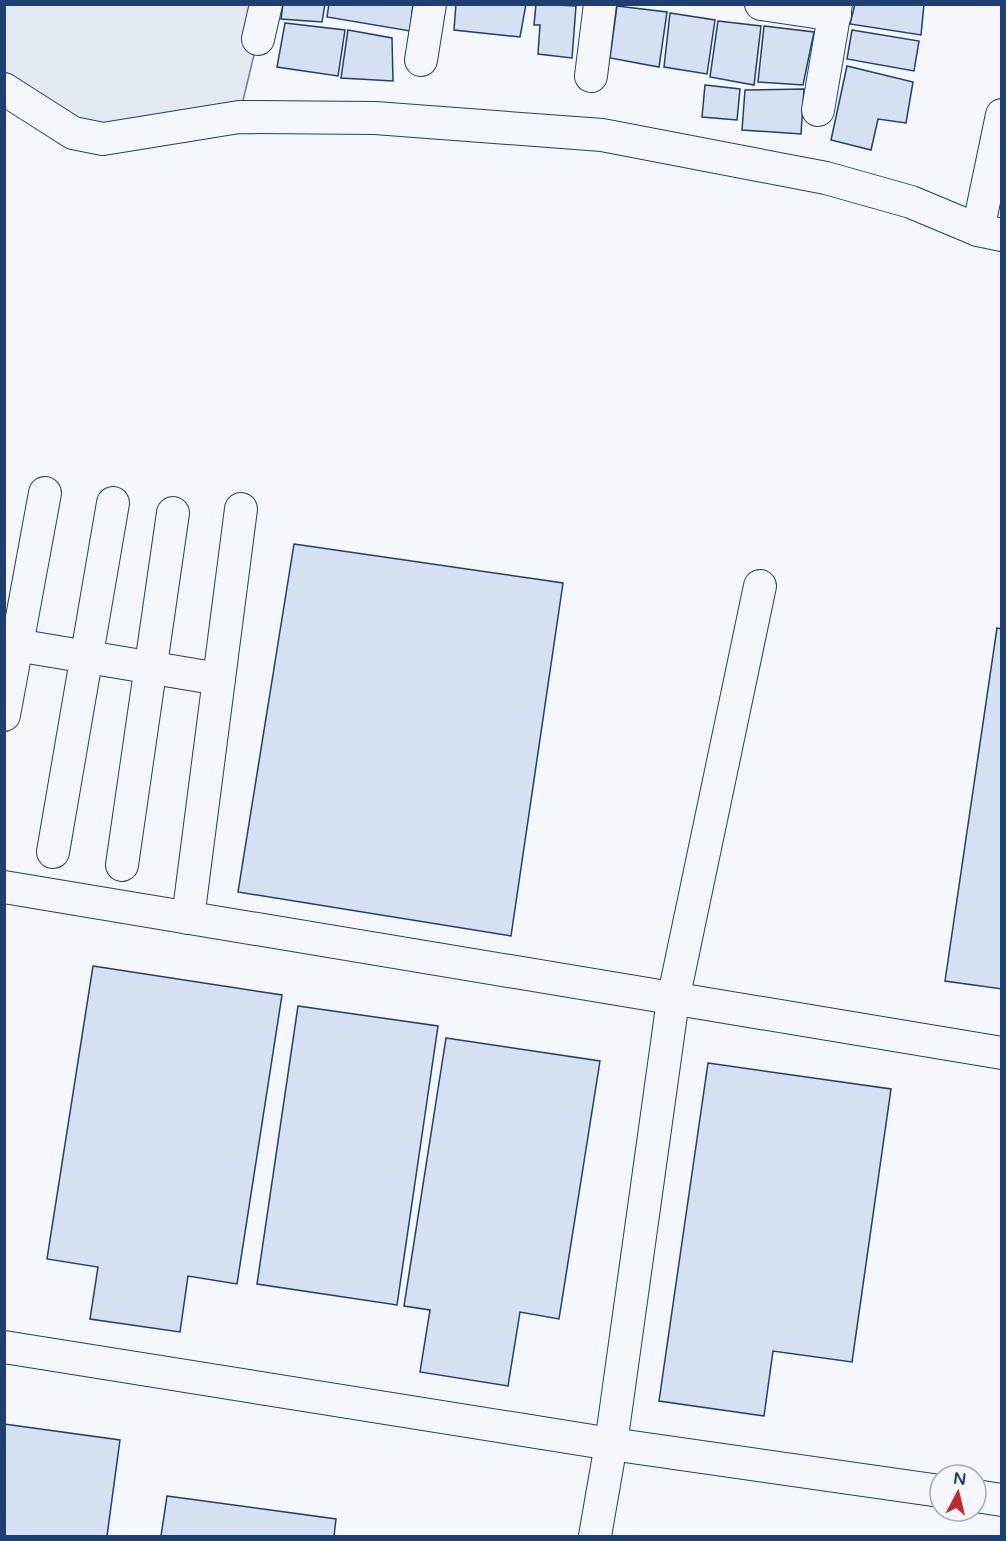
<svg xmlns="http://www.w3.org/2000/svg" width="1006" height="1541" viewBox="0 0 1006 1541" font-family="'Varela Round',sans-serif">
<rect width="100%" height="100%" fill="#f4f7fb"/>
<!-- green -->
<path fill="#e3e9f0" stroke="#687fa3" stroke-width="1.5" d="M4,5H266L239,117L103,139L5,89Z"/>
<!-- building -->
<g fill="#d5e0f0" stroke="#1d3f73" stroke-width="1.5">
<path d="M283,4H325L322,22L281,19Z"/>
<path d="M329,4H413L410,31L327,17Z"/>
<path d="M456,4H526L520,37L454,30Z"/>
<path d="M536,4L576,6L572,58L538,54L540,25H534Z"/>
<path d="M855,4H924L921,35L850,24Z"/>
<path d="M617,6L667,12L659,67L610,58Z"/>
<path d="M670,13L715,20L707,74L664,67Z"/>
<path d="M718,21L761,26L754,85L710,77Z"/>
<path d="M285,23L345,30L338,76L277,67Z"/>
<path d="M764,26L814,32L803,85L758,82Z"/>
<path d="M348,30L392,38L393,81L341,78Z"/>
<path d="M852,30L919,41L914,71L847,59Z"/>
<path d="M847,66L913,82L906,123L878,119L871,150L831,140Z"/>
<path d="M705,85L740,89L737,120L702,117Z"/>
<path d="M804,89L801,134L742,130L745,90Z"/>
<path d="M294,544L563,583L511,936L238,892Z"/>
<path d="M997,628L1002,629V989L945,981Z"/>
<path d="M93,966L282,995L237,1284L188,1276L180,1332L90,1319L98,1267L47,1259Z"/>
<path d="M298,1006L438,1026L397,1305L257,1284Z"/>
<path d="M446,1038L600,1061L559,1319L520,1312L508,1386L420,1372L430,1310L404,1306Z"/>
<path d="M708,1063L891,1089L852,1362L773,1351L764,1416L659,1401Z"/>
<path d="M4,1424L120,1440L107,1536H4Z"/>
<path d="M167,1496L336,1519L334,1536H161Z"/>
</g>
<g fill="none" stroke-linecap="round" stroke-linejoin="round">
<defs>
<g id="minor">
<path d="M761,4L835,15"/>
<path d="M258,39L266,4"/>
<path d="M421,60L430,4"/>
<path d="M591,76L600,4"/>
<path d="M4,89L73,133L103,139L239,117L375,118L602,135L826,178L911,202L978,230L1002,235"/>
<path d="M818,110L836,4"/>
<path d="M978,230L1002,115"/>
<path d="M4,643L219,679"/>
<path d="M4,715L45,493"/>
<path d="M53,852L113,503"/>
<path d="M122,865L173,513"/>
<path d="M4,887L1002,1053"/>
<path d="M188,918L241,509"/>
<path d="M4,1347L611,1444L940,1491"/>
<path d="M976,1496L1002,1500"/>
<path d="M595,1536L611,1444L673,1000L760,586"/>
</g>
</defs>
<!-- minor casing -->
<use href="#minor" stroke="#1d3f73" stroke-width="34"/>
<!-- minor -->
<use href="#minor" stroke="#f4f7fb" stroke-width="32"/>
</g>
<!-- border -->
<rect width="1006" height="1541" fill="none" stroke="#1d3f73" stroke-width="12"/>
<!-- north arrow -->
<g transform="translate(958 1493) rotate(7)"><circle r="28" fill="#f4f7fb" stroke="#9eadc5" stroke-width="1.5"/>
<path d="M0-4.5L10 22L0 15L-10 22Z" fill="#c62828"/>
<text y="-9" font-size="16" font-weight="bold" text-anchor="middle" fill="#1d3f73">N</text>
</g>
</svg>
